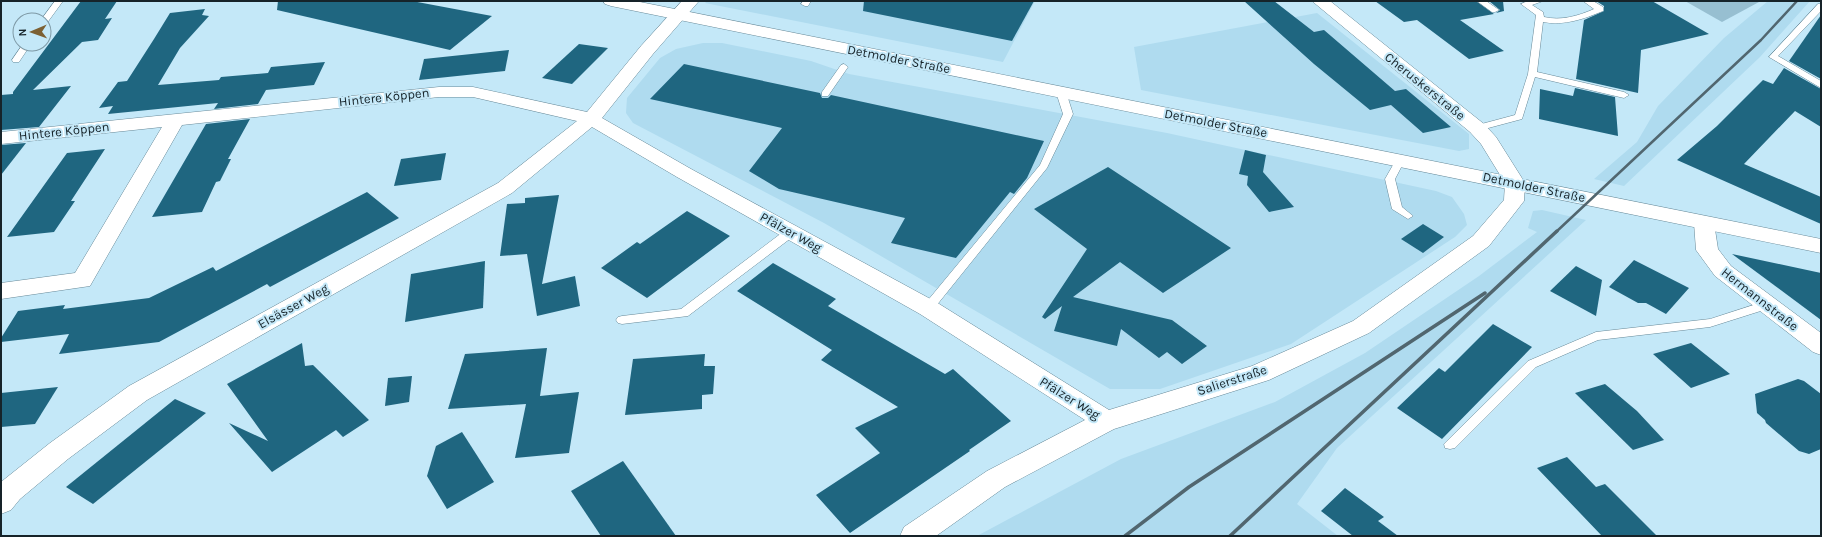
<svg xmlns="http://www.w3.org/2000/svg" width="1822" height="537" viewBox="0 0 1822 537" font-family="Karla,sans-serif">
<rect width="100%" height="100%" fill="#c4e8f8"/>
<!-- built -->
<g fill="#afdbef">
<path d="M707,1H1035L1003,62L705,3Z"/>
<path d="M1768,1H1810L1760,57L1624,186L1594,179L1637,142L1658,106L1724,38Z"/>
<path d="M1317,13L1469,134V149L1459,151L1141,90L1134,47Z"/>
<path d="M703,43H722L811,61L849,74L1167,133L1436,191L1452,197L1464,214L1467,225L1455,237L1291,344L1160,389H1110L824,223L633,123L626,113L627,98L660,58L676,49Z"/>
<path d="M1542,210L1586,220L1337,448L1297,504L1338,536H977L1121,459L1275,402L1365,353L1479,276L1537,232L1528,228L1533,211Z"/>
</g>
<!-- green -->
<path fill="#97bfd1" d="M1685,1H1758L1759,2L1722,22Z"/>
<!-- building -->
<g fill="#1f6680">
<path d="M81,1H117L105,19L112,18L98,40L82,42L33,90L71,86L39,127L1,130V95L13,94V92Z"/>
<path d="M278,1H412L492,16L450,50L277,10Z"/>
<path d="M864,1H1034L1012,41L863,11Z"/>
<path d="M1244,1H1274L1314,32L1324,30L1395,91L1406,89L1451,127L1423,133L1391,105L1370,110L1314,64Z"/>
<path d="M1375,1H1476L1494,14L1460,20L1504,51L1469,59L1417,20L1404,22Z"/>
<path d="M1489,1H1503L1504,11L1496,13L1500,10Z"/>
<path d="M1596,1H1652L1709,34L1641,50L1638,93L1576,79L1584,20L1604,11V6Z"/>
<path d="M205,9L202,15L209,16L180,48L158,85L219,80L221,77L268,73L271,67L325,62L314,85L266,90L258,104L214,109L218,103L108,114L113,106L99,108L118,82L127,81L154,39L170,13Z"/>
<path d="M1821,15V79L1789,61Z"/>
<path d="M579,44L608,48L572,84L542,78Z"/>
<path d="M509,50L505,71L419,80L424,59Z"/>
<path d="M684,64L820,93L822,98H828L831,95L1044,141L1027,178L1014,194L1010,192L956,258L891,243L905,218L779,189L749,171L782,128L650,99Z"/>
<path d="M1784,68L1821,89V127L1795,111L1744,164L1821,197V224L1677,160L1717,126L1763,80L1773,84Z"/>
<path d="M1575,88L1615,97L1618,136L1539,119L1540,89L1573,96Z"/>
<path d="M250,119L228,159H231L220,181L216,182L202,212L152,217L206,124Z"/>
<path d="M26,143L1,175V145Z"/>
<path d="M105,149L71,201H75L54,232L7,237L67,153Z"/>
<path d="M1245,150L1266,155L1263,172L1294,207L1269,212L1247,185L1248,176L1239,174Z"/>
<path d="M446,153L441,180L394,186L401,159Z"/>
<path d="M1108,167L1231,248L1163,293L1120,262L1073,297L1172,320L1207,346L1182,364L1167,352L1159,358L1121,329L1117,346L1054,331L1062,306L1045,319L1042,317L1087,249L1034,209Z"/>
<path d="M367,192L399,218L270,287L267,284L159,342L59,354L69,334L1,342V338L18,311L65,305L63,309L149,298L213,267L216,271Z"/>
<path d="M559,195L542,284L575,276L580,306L537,316L527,254L500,256L507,204L525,203V198Z"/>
<path d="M687,211L730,236L647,298L601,268L637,242L640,244Z"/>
<path d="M1423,224L1444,237L1423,253L1401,239Z"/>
<path d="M1732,254L1821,273V320Z"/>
<path d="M1634,260L1689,288L1666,314L1646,303H1638L1609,287Z"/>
<path d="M485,261L483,308L405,322L411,274Z"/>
<path d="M773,263L836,299L828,306L945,374L953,369L1011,421L969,450L970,451L850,533L816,495L880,453L855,428L898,407L821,360L832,350L737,291Z"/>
<path d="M1576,266L1602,280L1596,316L1550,291Z"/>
<path d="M1493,324L1532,347L1442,439L1397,408L1439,368L1445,372Z"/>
<path d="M302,343L305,366L313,365L369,420L343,437L336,430L272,472L229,423L268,441L227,384Z"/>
<path d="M1691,343L1730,374L1691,388L1653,354Z"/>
<path d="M547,348L540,396L579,392L569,453L515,458L526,404L448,409L465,354Z"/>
<path d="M705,354L704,366H715L713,394L702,395V409L625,415L633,359Z"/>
<path d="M412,376L409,402L385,406L388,378Z"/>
<path d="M1798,379L1804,381L1821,394V449L1809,454L1799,451L1766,423L1765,420L1757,413L1755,394Z"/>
<path d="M1605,384L1637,411L1664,440L1633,450L1575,393Z"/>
<path d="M58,387L35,424L1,427V393Z"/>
<path d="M175,399L206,413L93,504L66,487Z"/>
<path d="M462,432L494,482L447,509L427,476L436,446Z"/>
<path d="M1567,457L1596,487L1605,484L1657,536H1602L1537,468Z"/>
<path d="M623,461L676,536H601L571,491Z"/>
<path d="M1345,488L1384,517L1378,521L1398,536H1353L1321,511Z"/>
</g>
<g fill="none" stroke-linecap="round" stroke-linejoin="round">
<defs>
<g id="lane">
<path d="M55,1H63L47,23H44V20H41Z"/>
<path d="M803,1H811L808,6H805L801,4Z"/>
<path d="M1477,1H1486L1499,10L1495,12H1492Z"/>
<path d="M1528,1H1543L1532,5L1543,12L1544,17C1561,21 1578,16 1594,9L1583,1H1593L1603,7V11C1584,19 1564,26 1543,22L1537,72L1624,92L1629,95L1624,98L1535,77L1522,119L1477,131L1474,130L1472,128L1474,126L1515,115L1528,74L1536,15L1521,4Z"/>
<path d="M1818,4H1821V11L1778,56L1821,81V88L1769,57Z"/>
<path d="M23,44H31L19,62H13L12,60Z"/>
<path d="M844,64L848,67L828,96H822V92L841,65Z"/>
<path d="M1061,89L1066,92L1073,114L1047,168L932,311H924L922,308L924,305L1040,165L1063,114L1056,92Z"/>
<path d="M1400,157L1405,160L1395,179L1402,207L1413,216L1408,219L1392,209L1385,179L1397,158Z"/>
<path d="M791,228L796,232L795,235L688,316L622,324L618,323L616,320L618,317L622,316L681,309L787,229Z"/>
<path d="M1766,301L1770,302L1772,305L1770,308L1710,327L1598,340L1536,367L1455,448L1450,449L1445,448L1444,444L1528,361L1596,332L1710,319Z"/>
</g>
<g id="street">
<path d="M682,1H699L653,54L602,118L691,169L936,302L1109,410L1252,366L1353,321L1473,236L1504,200L1505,183L1481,144L1470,132L1312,1H1330L1484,124L1496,137L1525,183L1524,201L1489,246L1369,333L1269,380L1114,429L1005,487L936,536H900L904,527L987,471L1085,420L920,314L677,177L592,127L512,193L147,400L68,459L20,499L11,510L1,514V482L50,443L129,386L498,183L577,121L473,97H439L182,125L90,286L1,299V283L75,273L162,127L1,144V132L439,87H473L587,112L641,46Z"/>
<path d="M1704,216L1711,218L1714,223L1718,249L1731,266L1821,333V355L1813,352L1715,276L1696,250L1694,223L1697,218Z"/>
</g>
<path id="secondary" d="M603,1H635L1821,239V253L611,6L605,4Z"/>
</defs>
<!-- lane casing -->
<use href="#lane" stroke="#678998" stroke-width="1"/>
<!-- street casing -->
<use href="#street" stroke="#678998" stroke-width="1"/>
<!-- secondary casing -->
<use href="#secondary" stroke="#678998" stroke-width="1"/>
<!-- lane -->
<use href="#lane" fill="#fff" fill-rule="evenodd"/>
<!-- street -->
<use href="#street" fill="#fff" fill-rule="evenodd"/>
<!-- secondary -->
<use href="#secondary" fill="#fff" fill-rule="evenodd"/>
<!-- rail-far1 -->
<path stroke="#51666f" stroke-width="2.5" d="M1556,232L1761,40L1797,1"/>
<!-- rail -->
<g stroke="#51666f" stroke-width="3.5">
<path d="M1125,536L1189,487L1485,293"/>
<path d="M1230,536L1557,231"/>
</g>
</g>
<g text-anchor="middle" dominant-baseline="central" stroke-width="4" stroke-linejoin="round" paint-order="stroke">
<!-- street labels -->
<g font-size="13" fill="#162329" stroke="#c4e8f8">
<text transform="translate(899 59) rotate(11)">Detmolder Straße</text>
<text transform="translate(1425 86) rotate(39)">Cheruskerstraße</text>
<text transform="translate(384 97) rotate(-6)">Hintere Köppen</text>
<text transform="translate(1216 123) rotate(11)">Detmolder Straße</text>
<text transform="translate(64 131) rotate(-6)">Hintere Köppen</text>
<text transform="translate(1534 187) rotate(12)">Detmolder Straße</text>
<text transform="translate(791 232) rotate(29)">Pfälzer Weg</text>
<text transform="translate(1760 299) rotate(38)">Hermannstraße</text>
<text transform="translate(293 306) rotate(-29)">Elsässer Weg</text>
<text transform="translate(1232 380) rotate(-18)">Salierstraße</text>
<text transform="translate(1070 398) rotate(32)">Pfälzer Weg</text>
</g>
</g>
<!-- border -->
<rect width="1822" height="537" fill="none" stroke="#162329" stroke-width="4"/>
<!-- north arrow -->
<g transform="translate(32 32) rotate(268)"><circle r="19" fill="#c4e8f8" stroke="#7e99a5"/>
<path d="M0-3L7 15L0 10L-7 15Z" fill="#7c6033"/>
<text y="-6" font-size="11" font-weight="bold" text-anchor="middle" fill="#162329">N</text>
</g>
</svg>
